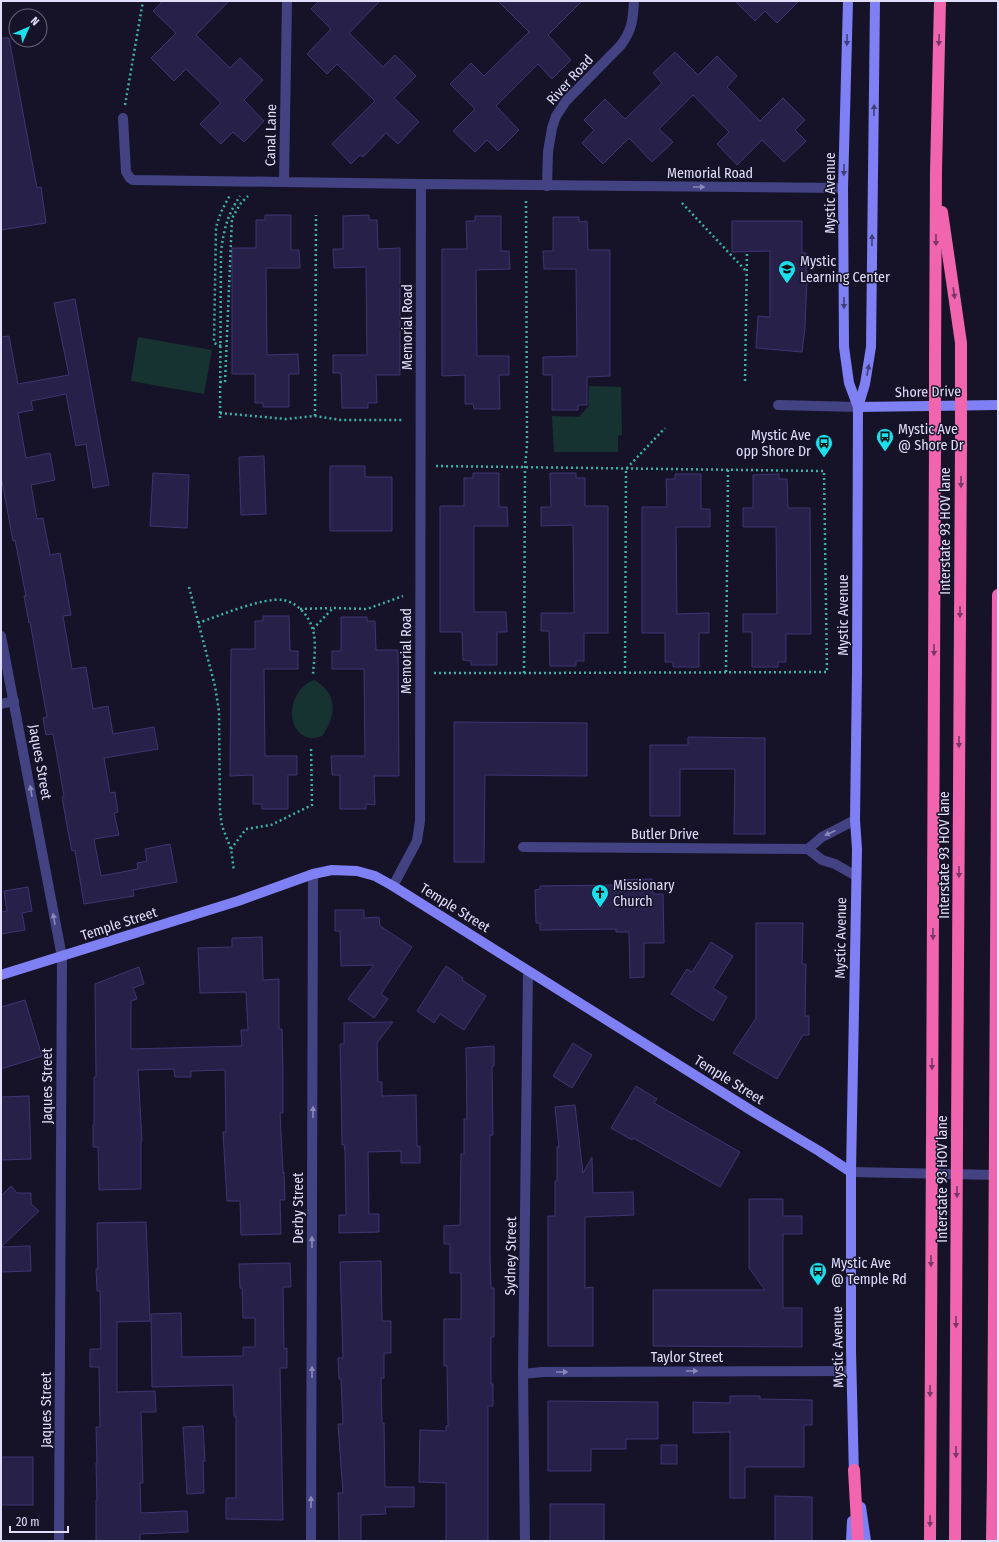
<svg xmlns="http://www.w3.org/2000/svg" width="999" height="1542" viewBox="0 0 999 1542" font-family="'Fira Sans Condensed',sans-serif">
<rect width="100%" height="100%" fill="#161329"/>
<!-- green -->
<g fill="#173331">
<path d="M138,337L212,350L204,394L131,381Z"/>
<path d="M589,386L621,387L622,435L618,436V452H554L552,416L579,417L588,407Z"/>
<path d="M314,680C338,693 337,716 322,736C318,737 314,739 310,738C283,732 288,689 314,680Z"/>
</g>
<!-- building -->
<g fill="#272149" stroke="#3f3572">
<path d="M163,1H229L196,35L230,68L240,58L263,80L244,100L264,121L244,142L233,132L221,144L200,124L221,103L186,69L174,81L151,58L176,33L153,11Z"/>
<path d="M319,1H380L349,33L383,67L395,55L416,76L394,98L419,122L398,144L386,133L363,157L360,155L351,164L332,144L375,101L337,64L327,74L307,54L331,29L311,9Z"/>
<path d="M498,1H582L548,35L571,60L552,79L538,64L496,106L519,130L498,151L487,140L475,152L453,131L475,109L450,84L471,63L484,76L529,32Z"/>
<path d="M735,1H799L777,23L765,11L755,21Z"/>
<path d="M1,38H9L37,188L41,187L46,223L1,230Z"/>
<path d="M675,52L698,75L717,56L737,76L727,87L760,121L783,98L805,120L795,130L806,141L784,162L762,140L737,165L717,144L729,132L693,95L659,129L673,142L652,162L629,138L603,164L582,143L594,130L584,120L605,99L625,119L662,83L653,73Z"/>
<path d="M265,215H291V250H299L300,268H266L267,355L298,354L299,374H289V407H263V403H255V374H232V248H256V220H265Z"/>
<path d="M369,215V220H377L378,249L400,248V375H376L377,403H368V408H342L341,373H333V355H367L366,267L334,268L333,249H343V216Z"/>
<path d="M475,216H501V251H509L510,269L476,270L477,356H509V375H499L500,409H474L473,404H465V375L442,376V249H467L466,221H475Z"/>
<path d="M553,217H579V222L587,221L588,250H610V376L587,377V405H578V410H552V375H543V357L577,356L576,269H544L543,251H553Z"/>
<path d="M732,221H802V253H806L807,278L805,328L802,352L756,348L758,316L770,317V251L732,252Z"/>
<path d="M75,299L109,485L93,488L86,444L76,446L66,394L31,401L33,410L18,413L26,458L50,453L55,480L31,485L37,519L43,518L50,555L60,553L71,615L63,616L72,669L86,667L93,709L108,706L113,734L154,727L158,749L104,758L110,793L115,792L118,812L114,813L119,835L94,839L101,876L138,869L137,863L147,861L145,849L170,844L177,882L133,890L134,896L84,904L75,850L72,851L68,831L62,797L64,796L53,734L46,735L43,718L47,717L38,667L30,622L29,623L24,596H26L15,540L13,541L1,476V337L9,336L18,384L69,375L54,303Z"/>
<path d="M264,456L266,514L241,515L239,457Z"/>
<path d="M330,466H365V477H392V531H330Z"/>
<path d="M153,473L189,475L187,528L150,526Z"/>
<path d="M473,473H499V507H507L508,526H474V612H506L507,632H497V665H471V661L463,660L462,632H440V506H464V478H473Z"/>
<path d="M550,473H576V478H585V506H608V633H584V661H576V666H550L549,631H541V613H574L573,525L541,526V507H551Z"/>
<path d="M675,474H701V509H710V527H676L677,614L709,613V633H699V667H673V662H665V633H642V507H667L666,479H675Z"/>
<path d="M779,474V479H787L788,508H810L811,634H786V662H778V667H752V632H743V614H777L776,527H743V508H753V475Z"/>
<path d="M263,616H289L290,651H298V669H264L265,756H297V775H288V809H262V804H253V775L230,776L231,649H255V621H263Z"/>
<path d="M341,617H367V621H375L376,650H398L399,776H374L375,805L366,804V809H340V775H332L331,756H365L364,669H332V651H341Z"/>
<path d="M454,722L587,723V776L485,775L484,862H454Z"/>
<path d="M688,737L765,738V834H734L735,769H680V816H650V745H688Z"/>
<path d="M652,879L653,894H663L664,943H644V977L630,978L629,932H616V929L540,930V923H536L535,890L540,889V886L616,885V880Z"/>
<path d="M28,887L32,911L22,913L25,930L1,934V912L7,911L4,891Z"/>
<path d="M335,910H364V918L379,917L380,926L412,947L381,994L388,999L374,1018L348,999L374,965L341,966L340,931H335Z"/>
<path d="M756,923H803L802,964H806L805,1016H809V1035H803L777,1079L733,1053L756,1018Z"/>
<path d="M262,937L263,980L279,979V1029H282L283,1072V1113H280L283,1173L284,1172L285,1200H280L281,1234L241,1235L240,1201H227L223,1132H226L225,1070L191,1071V1077H175L174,1069L138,1070L142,1141H141V1189L99,1190L98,1147H93V1125H94V1077H96L95,984L139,967L144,984L133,988L137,999L131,1001V1049L242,1046L241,1030H248L246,992L200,993L198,948L232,947V938Z"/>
<path d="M711,942L733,956L713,988L727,997L713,1021L671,994L687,969L692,972Z"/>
<path d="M446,966L463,978L462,980L486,996L464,1030L440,1014L434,1023L417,1011Z"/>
<path d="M25,1000L42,1056L1,1069V1007Z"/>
<path d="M393,1022L377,1043L378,1082H382V1096L416,1095L417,1146H420V1163H401V1151L368,1152L369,1214H379V1232L339,1233V1215H346L345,1152L344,1144L342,1145L341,1084L340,1044H344V1023Z"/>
<path d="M573,1043L592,1055L572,1088L553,1076Z"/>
<path d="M494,1046V1066H492L493,1135H490V1257L491,1288H494V1337H491V1384H493V1406H488V1541H446V1483L419,1482L420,1430L446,1431V1426H448L447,1366H444V1319H461V1273H450V1244H444V1226L460,1225L461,1154H464V1119H467L466,1048Z"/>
<path d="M636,1086L657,1099L654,1103L740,1152L720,1187L633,1138L632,1140L611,1128Z"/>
<path d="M29,1096L31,1159L1,1160V1097Z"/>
<path d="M575,1105L583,1173L592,1157L593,1193L633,1192L634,1215L585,1217V1288L593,1287V1346H548V1216H555V1181H557V1147H559L555,1107Z"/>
<path d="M11,1186L17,1193H31V1204L39,1211L1,1247V1196Z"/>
<path d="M749,1199H783V1216H802V1234H783V1308H802V1347L653,1346V1290H765L749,1268Z"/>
<path d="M146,1222L150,1321L117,1322V1392L155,1391L156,1412H141L143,1483H140L141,1513L187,1511L188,1532L140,1534V1541H96V1500H97L96,1463H97L96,1427H100L99,1367H90V1349H101L100,1291H97L96,1269H98L97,1223Z"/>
<path d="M30,1246L31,1271L1,1272V1247Z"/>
<path d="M381,1261L382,1321H391V1353H384V1378H381L382,1423H384L385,1487H414V1507H385L386,1514L361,1515V1541H339L338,1493H343L338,1424H343L341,1379H339L338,1358H343L340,1262Z"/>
<path d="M290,1263L291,1287H283L284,1349L287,1348V1368H280L283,1520L226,1519V1498H236V1416H234L233,1385L152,1387L151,1314L181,1313L182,1357L243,1356V1347H255V1318H243L242,1288H240L239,1264Z"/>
<path d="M730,1396H760V1399L812,1400V1425H804V1467H745V1498H730V1432L693,1433V1402L730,1403Z"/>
<path d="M548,1401L658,1402V1439H626V1449H591V1471H548Z"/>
<path d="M203,1426L205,1461H203L204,1493L187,1494L183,1427Z"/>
<rect x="661" y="1445" width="16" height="19"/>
<rect x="1" y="1457" width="32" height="48"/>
<path d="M775,1496L812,1497V1541H775Z"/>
<rect x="550" y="1504" width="54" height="37"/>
</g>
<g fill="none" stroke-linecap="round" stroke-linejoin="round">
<!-- path -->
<g stroke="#3cb2a6" stroke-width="2.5" stroke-dasharray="2 3" stroke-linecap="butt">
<path d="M125,105L143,1"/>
<path d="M682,203L746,271"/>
<path d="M221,346L214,343L216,227L221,212L230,195"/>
<path d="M745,381L747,251"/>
<path d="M220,382H225L232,218L241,203L248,196"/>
<path d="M220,413L286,419L315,416L341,420H403"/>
<path d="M315,416L316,215"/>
<path d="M220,418L221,252C224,229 227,216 240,196"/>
<path d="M189,587L215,686L219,711L220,812L222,826L231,849L234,871"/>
<path d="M300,609L331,608"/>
<path d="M198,623C219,616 263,597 283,600C300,603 312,620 314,635C316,647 314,662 313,674"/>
<path d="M313,629L333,608L367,609L403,596"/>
<path d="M726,672L728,470"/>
<path d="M434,673H524L827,672L824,471L436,466"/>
<path d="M524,673L525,467L527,445L526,201"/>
<path d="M625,673L626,469L665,428"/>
<path d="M231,849L246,829L271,825L312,805L311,746"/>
</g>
<!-- lane -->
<g stroke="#434384" stroke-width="10">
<path d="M123,118L126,172L130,178L133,180L284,182"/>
<path d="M778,405L858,407"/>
</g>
<!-- street -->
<g stroke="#434384" stroke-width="10">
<path d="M287,1L284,182L421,184"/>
<path d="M547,186L548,152L552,128L556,116L566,101L621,45C632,30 633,20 634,1"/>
<path d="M1,636L62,957L59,1541"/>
<path d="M1,704L14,701"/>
<path d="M523,847L808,849L822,860L835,864L856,876"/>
<path d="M808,849L822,837L855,820"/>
<path d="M393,886L417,841L420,821L421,184L843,188"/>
<path d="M851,1172L998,1175"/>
<path d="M523,1374L542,1372L851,1371"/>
<path d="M311,1541L313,874"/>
<path d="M525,1541L523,1374L528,971"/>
</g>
<!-- secondary -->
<g stroke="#7e80f3" stroke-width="10">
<path d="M848,1L843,188L844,347L849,383L858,407"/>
<path d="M858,407L998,405"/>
<path d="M1,975L238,901L313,874L332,870L357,871L375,876L393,886L752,1111L819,1151L851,1172"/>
<path d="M854,1477L851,1351V1172L857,849L855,820L857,672L858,407L865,384L871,347L875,1"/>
<path d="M861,1507L866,1541"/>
<path d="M851,1541L852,1521"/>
</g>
<!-- highway -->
<g stroke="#f164ae" stroke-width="12">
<path d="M942,212L961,343V367"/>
<path d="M935,367L936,171L940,1"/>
<path d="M932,1138L935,443"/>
<path d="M957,1139L961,443"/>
<path d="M995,1139L998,595"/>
<path d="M854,1470L858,1541"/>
<path d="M992,1541L993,1477"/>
</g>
<!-- highway-bridge -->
<g stroke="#f164ae" stroke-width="12">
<path d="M935,443V367"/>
<path d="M961,443V367"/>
<path d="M993,1477L995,1139"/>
<path d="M930,1541L932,1138"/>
<path d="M955,1541L957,1139"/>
</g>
</g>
<!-- one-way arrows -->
<defs><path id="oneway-solid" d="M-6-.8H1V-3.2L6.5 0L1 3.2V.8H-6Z"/></defs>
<g fill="#403f7a">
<use href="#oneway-solid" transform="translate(847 40) rotate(91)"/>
<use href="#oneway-solid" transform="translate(874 110) rotate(-89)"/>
<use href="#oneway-solid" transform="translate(844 170) rotate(91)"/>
<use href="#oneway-solid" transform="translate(872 240) rotate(-89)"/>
<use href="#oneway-solid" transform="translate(844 303) rotate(90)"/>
<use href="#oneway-solid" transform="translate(868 370) rotate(-79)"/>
</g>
<g fill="#793765">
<use href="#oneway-solid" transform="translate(939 40) rotate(92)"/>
<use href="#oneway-solid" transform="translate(936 240) rotate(90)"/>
<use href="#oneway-solid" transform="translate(954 293) rotate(82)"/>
<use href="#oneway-solid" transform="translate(961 482) rotate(90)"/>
<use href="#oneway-solid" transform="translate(960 612) rotate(90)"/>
<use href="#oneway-solid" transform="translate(934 650) rotate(90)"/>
<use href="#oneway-solid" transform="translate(959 742) rotate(90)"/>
<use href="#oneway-solid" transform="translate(959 872) rotate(90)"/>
<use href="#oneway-solid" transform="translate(933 934) rotate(90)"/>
<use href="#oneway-solid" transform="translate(932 1064) rotate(90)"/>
<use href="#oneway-solid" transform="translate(957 1192) rotate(90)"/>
<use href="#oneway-solid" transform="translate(931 1261) rotate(90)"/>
<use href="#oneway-solid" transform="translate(956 1322) rotate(90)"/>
<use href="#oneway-solid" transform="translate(930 1391) rotate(90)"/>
<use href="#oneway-solid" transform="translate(956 1452) rotate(90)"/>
<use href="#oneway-solid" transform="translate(930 1521) rotate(90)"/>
</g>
<g fill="#8a89ba">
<use href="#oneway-solid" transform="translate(699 187)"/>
<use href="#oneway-solid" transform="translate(31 791) rotate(-100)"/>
<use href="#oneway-solid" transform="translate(830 833) rotate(155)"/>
<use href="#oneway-solid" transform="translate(54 919) rotate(-100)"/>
<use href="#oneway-solid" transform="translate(313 1112) rotate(-90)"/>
<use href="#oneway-solid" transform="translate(312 1242) rotate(-90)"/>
<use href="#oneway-solid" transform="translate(692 1371)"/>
<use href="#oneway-solid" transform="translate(312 1372) rotate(-90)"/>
<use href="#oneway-solid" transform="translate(562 1372)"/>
<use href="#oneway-solid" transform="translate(311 1502) rotate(-90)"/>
</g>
<!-- icons -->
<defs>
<symbol id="school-pin" viewBox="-11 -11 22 30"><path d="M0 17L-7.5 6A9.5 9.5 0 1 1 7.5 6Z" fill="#1cdfeb" stroke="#161329"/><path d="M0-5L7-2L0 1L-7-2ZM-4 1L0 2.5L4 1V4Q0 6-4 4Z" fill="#111"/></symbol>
<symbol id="bus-pin" viewBox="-11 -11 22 30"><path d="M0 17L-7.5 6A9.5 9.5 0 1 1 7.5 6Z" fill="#1cdfeb" stroke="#161329"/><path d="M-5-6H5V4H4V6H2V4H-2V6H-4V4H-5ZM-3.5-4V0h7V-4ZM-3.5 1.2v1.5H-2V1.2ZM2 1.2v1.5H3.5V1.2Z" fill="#111"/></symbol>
<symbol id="church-pin" viewBox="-11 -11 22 30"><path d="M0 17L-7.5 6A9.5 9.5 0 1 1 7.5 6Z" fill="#1cdfeb" stroke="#161329"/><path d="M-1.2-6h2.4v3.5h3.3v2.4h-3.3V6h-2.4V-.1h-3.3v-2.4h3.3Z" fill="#111"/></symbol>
</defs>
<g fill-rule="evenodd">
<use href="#school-pin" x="777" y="259" width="20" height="27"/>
<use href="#bus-pin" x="875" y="427" width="20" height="27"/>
<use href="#bus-pin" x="814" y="433" width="20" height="27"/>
<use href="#church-pin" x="590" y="883" width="20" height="27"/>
<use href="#bus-pin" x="808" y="1261" width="20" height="27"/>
</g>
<g text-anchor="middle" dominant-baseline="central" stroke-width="3" stroke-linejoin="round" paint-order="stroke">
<!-- street labels -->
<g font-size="14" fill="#e1defc" stroke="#161329">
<text transform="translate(570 80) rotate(-48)">River Road</text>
<text transform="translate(271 135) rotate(-89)">Canal Lane</text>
<text x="710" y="173">Memorial Road</text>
<text transform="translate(830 193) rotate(-90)">Mystic Avenue</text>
<text transform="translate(407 327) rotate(-90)">Memorial Road</text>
<text transform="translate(928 392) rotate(-1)">Shore Drive</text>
<text transform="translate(945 531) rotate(-90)">Interstate 93 HOV lane</text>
<text transform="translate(843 615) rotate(-90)">Mystic Avenue</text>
<text transform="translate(406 651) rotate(-90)">Memorial Road</text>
<text transform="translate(40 762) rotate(80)">Jaques Street</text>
<text x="665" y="834">Butler Drive</text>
<text transform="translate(944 855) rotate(-90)">Interstate 93 HOV lane</text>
<text transform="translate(455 908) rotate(32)">Temple Street</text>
<text transform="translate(119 924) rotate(-18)">Temple Street</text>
<text transform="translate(841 938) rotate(-89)">Mystic Avenue</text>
<text transform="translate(729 1080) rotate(32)">Temple Street</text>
<text transform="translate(47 1086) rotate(-90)">Jaques Street</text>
<text transform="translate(942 1179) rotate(-90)">Interstate 93 HOV lane</text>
<text transform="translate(298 1208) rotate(-90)">Derby Street</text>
<text transform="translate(511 1256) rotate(-89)">Sydney Street</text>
<text transform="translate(838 1347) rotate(-91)">Mystic Avenue</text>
<text x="687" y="1357">Taylor Street</text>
<text transform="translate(46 1410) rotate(-90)">Jaques Street</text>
</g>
<!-- poi labels -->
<g font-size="14" fill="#e1defc" stroke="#161329" text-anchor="start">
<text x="800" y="261">Mystic<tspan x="800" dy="16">Learning Center</tspan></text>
<text x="898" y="429">Mystic Ave<tspan x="898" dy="16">@ Shore Dr</tspan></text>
<text x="811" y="435" text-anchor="end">Mystic Ave<tspan x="811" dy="16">opp Shore Dr</tspan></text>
<text x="613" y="885">Missionary<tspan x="613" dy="16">Church</tspan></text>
<text x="831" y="1263">Mystic Ave<tspan x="831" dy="16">@ Temple Rd</tspan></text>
</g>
</g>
<!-- border -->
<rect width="999" height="1542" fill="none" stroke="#e1defc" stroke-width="4"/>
<!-- north arrow -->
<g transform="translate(28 28) rotate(45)"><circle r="19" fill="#161329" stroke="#67647d"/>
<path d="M0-3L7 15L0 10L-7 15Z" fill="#1cdfeb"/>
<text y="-6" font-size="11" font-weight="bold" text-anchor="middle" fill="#e1defc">N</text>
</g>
<!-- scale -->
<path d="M10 1526v6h58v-6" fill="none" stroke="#e1defc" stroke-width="2"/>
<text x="16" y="1526" font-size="12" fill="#e1defc" stroke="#161329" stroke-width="3" paint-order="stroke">20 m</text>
</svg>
